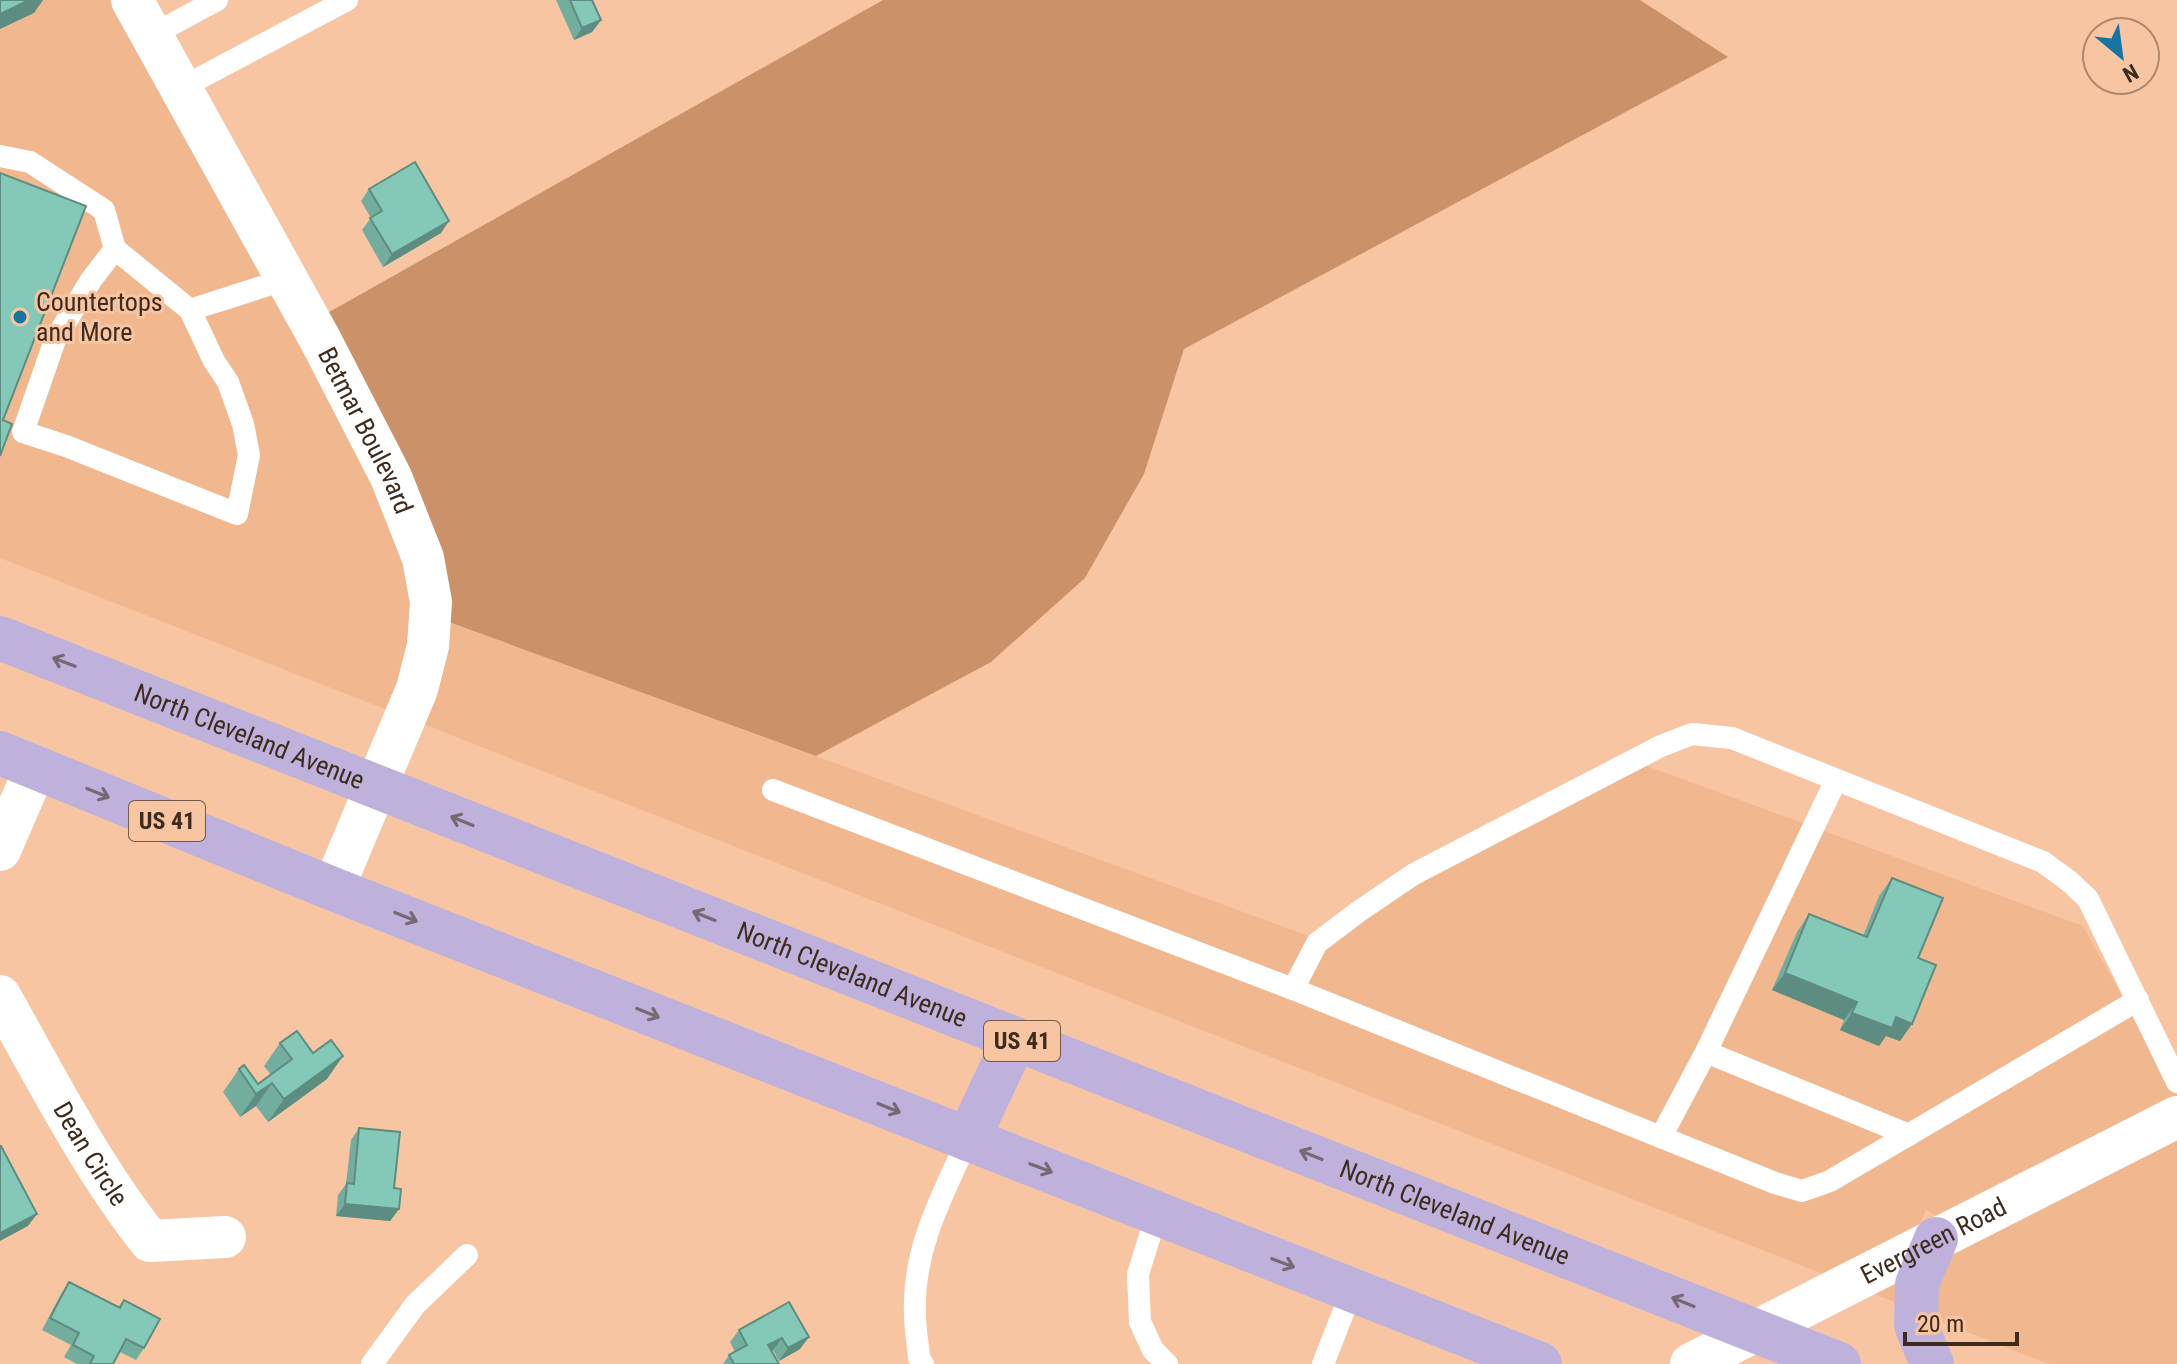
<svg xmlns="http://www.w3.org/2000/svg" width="2177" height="1364" viewBox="0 0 2177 1364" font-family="'Roboto Condensed',sans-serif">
<rect width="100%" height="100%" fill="#f8c5a3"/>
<!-- built -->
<path fill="#f1b890" d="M0,0H132L295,281L424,613L1320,940L1636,762L2083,926L2177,1095V1364H2049L1936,1320L1938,1291L1962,1230L1926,1210L1899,1274L1897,1303L0,558Z"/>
<!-- green -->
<path fill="#cb926a" d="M883,0H1640L1728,57L1184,349L1144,474L1085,578L991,662L816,756L424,613L315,320Z"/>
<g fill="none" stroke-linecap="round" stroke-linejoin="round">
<!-- service -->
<g stroke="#fff" stroke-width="22">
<path d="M152,35L217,0"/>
<path d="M181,88L347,0"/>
<path d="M0,156L30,162L104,210L115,249L91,280L55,340L23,432L66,446L237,514L249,455L243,424L228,382L214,361L190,310L287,279"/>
<path d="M115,249L190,310"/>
<path d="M1836,780L1706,1052L1909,1135"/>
<path d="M773,790L1293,989L1775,1183L1802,1191L1830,1181L2138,1000"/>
<path d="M1293,989L1317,943L1358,912L1414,874L1661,746L1692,734L1732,738L2043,862L2069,881L2088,899L2177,1082"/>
<path d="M1661,1137L1706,1052"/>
<path d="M1157,1213L1138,1274L1140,1322L1153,1350L1167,1364"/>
<path d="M372,1364L415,1305L467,1255"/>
<path d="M923,1364L919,1358C918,1344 915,1329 915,1315C912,1250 942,1196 968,1139"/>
<path d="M1323,1364L1352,1290"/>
</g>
<!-- minor -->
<g stroke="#fff" stroke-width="42">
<path id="s1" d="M132,0L321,341L391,477L423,558L431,602L428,646L417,689L333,889"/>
<path d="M0,850L36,767"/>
<path id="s2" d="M0,996C47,1080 91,1166 150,1241L225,1237"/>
<path id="s3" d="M1691,1364L2177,1117"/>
</g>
<!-- primary -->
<g stroke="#beb2dc" stroke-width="44">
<path id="s4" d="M0,638L1839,1364"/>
<path d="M0,753L333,889L1540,1364"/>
<path d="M968,1139L1015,1039"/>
<path d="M1932,1364L1916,1325L1917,1284L1936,1239"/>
</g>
</g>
<!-- wall -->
<g fill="#72ad9d">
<path d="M556,0H592L601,20L592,32L574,40Z"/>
<path d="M369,189L441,233L383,267L362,230L371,218L361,201Z"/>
<path d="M1892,878L1918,958L1912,1024L1900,1041L1886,1036L1879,1046L1840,1030L1844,1020L1772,990L1797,932L1809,914L1863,936L1879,896Z"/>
<path d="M280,1043L327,1079L268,1122L256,1106L240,1117L223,1092L239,1069L258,1084L271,1075L264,1066Z"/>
<path d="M359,1128L394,1188L399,1209L390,1221L336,1216L338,1195L346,1184L351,1140Z"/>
<path d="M69,1282L118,1307L124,1300L144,1348L136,1360L120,1352L113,1364H77L64,1357L71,1345L42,1330L61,1294Z"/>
<path d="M789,1302L800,1349L779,1361L773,1350L772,1351L779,1364H723L729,1355L735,1352L730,1342L739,1330Z"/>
</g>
<!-- shaded-wall -->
<g fill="#5c8d80">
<path d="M29,0H43L34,13L0,29V14Z"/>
<path d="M601,20L592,32L574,40L582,28Z"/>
<path d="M449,221L441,233L383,267L392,254Z"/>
<path d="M1785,973L1857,1002L1844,1020L1772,990Z"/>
<path d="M1852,1013L1896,1017L1912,1024L1900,1041L1886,1036L1879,1046L1840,1030Z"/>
<path d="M343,1056L327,1079L268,1122L284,1099Z"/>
<path d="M272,1083L256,1106L240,1117L256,1094Z"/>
<path d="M345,1204L399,1209L390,1221L336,1216Z"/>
<path d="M37,1214L28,1226L0,1241V1233Z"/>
<path d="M809,1337L800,1349L779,1361L788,1348Z"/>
<path d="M782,1338L773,1350L760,1357L768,1345Z"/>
</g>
<!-- building -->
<g fill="#84c9b7" stroke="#5c8d80" stroke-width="2">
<path d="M0,0H29L0,14Z"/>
<path d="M570,0H592L601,20L582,28Z"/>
<path d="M415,162L449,221L392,254L370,218L382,211L369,189Z"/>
<path d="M0,173L86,206L3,420L12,424L0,456Z"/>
<path d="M1892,878L1943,898L1918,958L1936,965L1912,1024L1896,1017L1892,1028L1852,1013L1857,1002L1785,973L1809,914L1867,937Z"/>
<path d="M297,1031L313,1053L331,1040L343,1056L284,1099L272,1083L256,1094L239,1069L244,1065L258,1084L292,1059L280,1043Z"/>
<path d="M359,1128L400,1132L394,1188L401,1189L399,1209L345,1204L347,1183L354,1184Z"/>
<path d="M0,1146H1L37,1214L0,1233Z"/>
<path d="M69,1282L120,1308L124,1300L160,1319L144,1348L126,1339L113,1364H90L94,1356L73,1345L79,1333L50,1318Z"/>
<path d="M789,1302L809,1337L788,1348L782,1338L768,1345L779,1364H734L729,1355L747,1345L739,1330Z"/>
</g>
<!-- one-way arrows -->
<defs><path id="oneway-shaft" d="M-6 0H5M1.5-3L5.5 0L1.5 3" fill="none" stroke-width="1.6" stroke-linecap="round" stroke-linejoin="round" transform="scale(2)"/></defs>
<g stroke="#786873">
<use href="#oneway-shaft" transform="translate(64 662) rotate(-159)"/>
<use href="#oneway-shaft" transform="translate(98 793) rotate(22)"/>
<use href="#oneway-shaft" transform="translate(462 821) rotate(-158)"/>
<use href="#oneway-shaft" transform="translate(704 916) rotate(-158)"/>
<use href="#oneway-shaft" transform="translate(406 917) rotate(22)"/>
<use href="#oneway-shaft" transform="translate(648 1013) rotate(22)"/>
<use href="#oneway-shaft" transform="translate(889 1108) rotate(22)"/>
<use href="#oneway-shaft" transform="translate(1311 1155) rotate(-158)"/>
<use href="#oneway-shaft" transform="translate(1041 1168) rotate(21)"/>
<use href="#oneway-shaft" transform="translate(1283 1263) rotate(21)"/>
<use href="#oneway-shaft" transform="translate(1683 1302) rotate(-158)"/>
</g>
<!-- markers -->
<circle fill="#1675a3" stroke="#f8c5a3" stroke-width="3" cx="20" cy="317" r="8"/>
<g text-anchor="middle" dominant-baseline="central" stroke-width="6" stroke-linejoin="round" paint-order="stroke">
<!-- shield labels -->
<g fill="#f8c5a3" stroke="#765945" stroke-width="2">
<rect x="129" y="801" width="76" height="40" rx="6"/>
<rect x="984" y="1021" width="76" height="40" rx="6"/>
</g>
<g font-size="24" font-weight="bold" fill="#3f2b1d">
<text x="167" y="821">US 41</text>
<text x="1022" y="1041">US 41</text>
</g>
<!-- poi labels -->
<g font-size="26" fill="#3f2b1d" stroke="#f8c5a3" text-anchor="start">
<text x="36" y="302">Countertops<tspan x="36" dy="30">and More</tspan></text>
</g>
<!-- street labels -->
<g font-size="26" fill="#3f2b1d" stroke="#f8c5a3">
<text stroke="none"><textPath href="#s1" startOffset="490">Betmar Boulevard</textPath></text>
<text stroke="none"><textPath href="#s4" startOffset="268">North Cleveland Avenue</textPath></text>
<text stroke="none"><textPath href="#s4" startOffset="916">North Cleveland Avenue</textPath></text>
<text stroke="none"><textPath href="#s2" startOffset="182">Dean Circle</textPath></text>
<text stroke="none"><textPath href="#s4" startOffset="1564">North Cleveland Avenue</textPath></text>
<text stroke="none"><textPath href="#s3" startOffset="272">Evergreen Road</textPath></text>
</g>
</g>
<!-- north arrow -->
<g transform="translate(2121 56) rotate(151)"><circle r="38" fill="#f8c5a3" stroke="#ae876d" stroke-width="2"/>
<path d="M0-6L14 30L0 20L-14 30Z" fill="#1675a3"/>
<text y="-12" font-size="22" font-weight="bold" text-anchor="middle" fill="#3f2b1d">N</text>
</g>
<!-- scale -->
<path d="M1905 1332v12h112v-12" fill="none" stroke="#3f2b1d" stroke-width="4"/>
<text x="1917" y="1332" font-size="24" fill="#3f2b1d" stroke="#f8c5a3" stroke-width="6" paint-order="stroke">20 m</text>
</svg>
